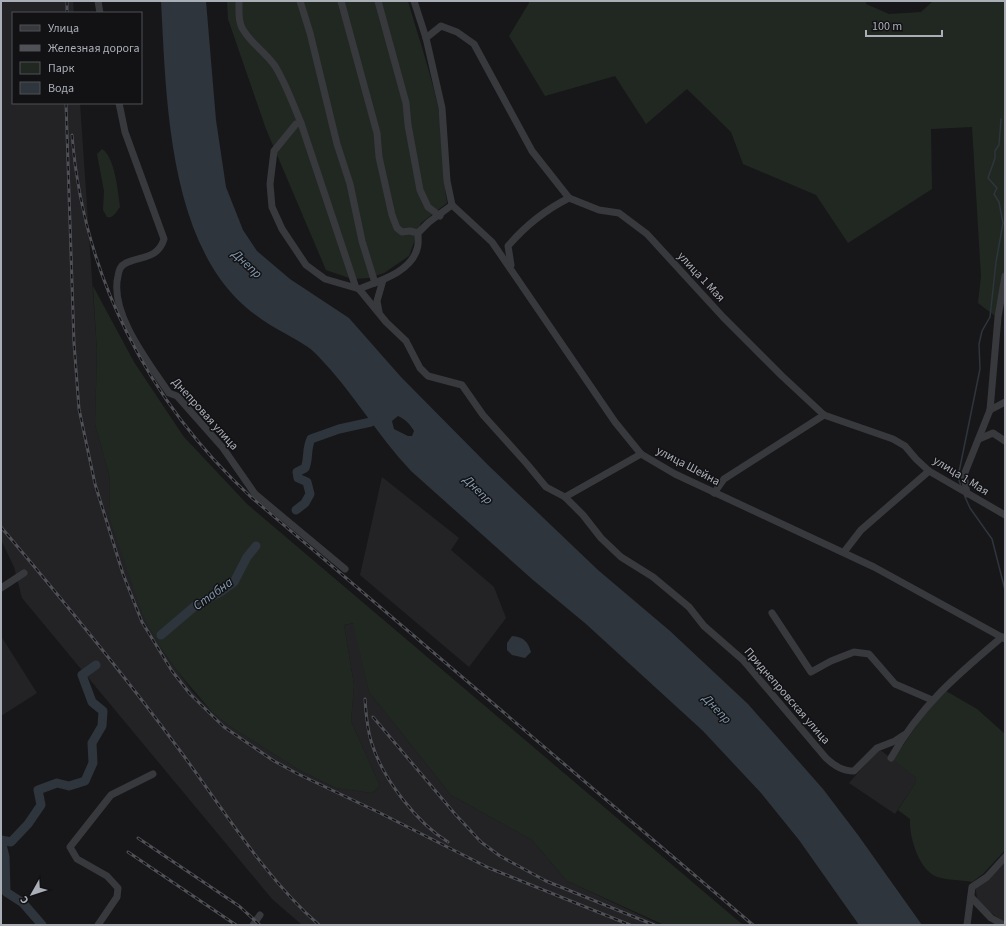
<svg xmlns="http://www.w3.org/2000/svg" width="1006" height="926" viewBox="0 0 1006 926" font-family="'Source Sans 3',sans-serif">
<rect width="100%" height="100%" fill="#171719"/>
<!-- built -->
<g fill="#232326">
<path d="M1,1H73L74,13H13V103H80L97,352L95,424L110,479L109,517L162,650L192,691L212,712L228,725L301,771L336,788L372,793L380,786L351,721L354,685L344,625L354,623L369,692L451,795L532,840L567,881L661,925H302L272,899L22,598L14,567L1,540Z"/>
<path d="M382,477L459,538L451,550L494,587L506,618L469,667L360,575Z"/>
<path d="M1,636L37,693L1,716Z"/>
<path d="M879,749L915,777L916,782L895,814L849,783Z"/>
<path d="M1005,858V923L978,903L975,886Z"/>
</g>
<!-- green -->
<g fill="#212822">
<path d="M227,1H408C419,40 433,78 440,118C445,145 442,175 447,203L421,223L409,256L384,273L369,278L352,279L326,270L266,129L228,19Z"/>
<path d="M529,1H866V4L889,14L921,12L933,1H1005V299L999,319L978,303L981,276L972,127L931,129L932,189L848,243L816,195L743,164L731,132L687,89L646,124L615,76L545,96L509,36L529,3Z"/>
<path d="M102,149C115,157 118,192 120,207C117,211 113,219 107,217L103,210L104,191L97,154Z"/>
<path d="M93,286L134,362L184,437L247,504L743,925H664L567,881L532,840L451,795L369,692L353,623L344,625L354,685L351,721L380,786L372,793L336,788L301,771L228,725L212,712L178,672L162,650L144,618L109,517L110,479L95,424L97,352Z"/>
<path d="M946,691L977,709L1005,734V850L983,874L972,882C962,880 943,880 935,876C918,867 909,836 910,819L898,810L916,782L915,777L893,760L925,713Z"/>
</g>
<!-- water -->
<g fill="#2e353c" fill-rule="evenodd">
<path d="M161,1H206L216,120L226,187L243,230L257,251L290,279L349,318L401,377L489,466L598,570L670,631L748,704L823,789L858,835L922,925H859L799,840L761,793L703,731L586,624L533,580L411,471C377,435 353,392 318,356C309,346 298,341 286,334C269,325 251,313 237,299C168,229 166,94 161,1ZM398,416C405,419 410,424 414,431L412,436H408L394,429L392,421Z"/>
<path d="M512,636C524,637 528,642 531,652L525,658L512,655L507,650V643Z"/>
</g>
<g fill="none" stroke-linecap="round" stroke-linejoin="round">
<!-- stream -->
<g stroke="#2e353c" stroke-width="1.5">
<path d="M961,486L958,477L980,369L979,344L982,331L990,317L996,262L1003,223L999,202L994,194L997,188L988,178L995,158V151L999,145L1001,119"/>
<path d="M965,497L970,508L992,539L1005,590"/>
</g>
<!-- river -->
<g stroke="#2e353c" stroke-width="9">
<path d="M296,510L305,503L310,494L307,482L298,478L297,472L305,468C309,459 306,449 311,439L339,429L371,422L375,411"/>
<path d="M161,635L195,606L222,591L234,582L247,557L256,546"/>
<path d="M1,840L11,842L28,824L41,805L38,790L57,783L69,786L85,781L93,763L92,743L102,726L103,711L92,702L82,675L96,665"/>
<path d="M1,840L5,857L6,892L23,903L42,925"/>
</g>
<!-- minor -->
<g stroke="#38393d" stroke-width="7">
<path d="M98,1L100,13"/>
<path d="M239,1C239,11 238,23 244,31C251,43 266,53 275,66C286,84 293,104 301,123"/>
<path d="M300,1L310,33L337,144L350,184L362,241L375,283"/>
<path d="M341,1L377,133L379,157L392,215L397,228L402,232L410,231L418,233"/>
<path d="M378,1L406,103L408,125L420,190L428,207L440,216"/>
<path d="M414,1L426,38L442,108L447,181L452,205"/>
<path d="M426,38L441,26L457,32L474,44L532,151L569,198L599,210L619,213L647,234L723,317L782,376L824,415L893,439L905,446L916,459L929,471L1005,515"/>
<path d="M119,103L125,132L164,239C158,259 141,256 126,263C120,266 119,270 118,276C109,313 149,363 169,393L177,396L223,448L255,494L345,569"/>
<path d="M452,205L492,242L615,422L641,454L675,474L874,567L1005,639"/>
<path d="M511,265L508,246C526,225 545,210 569,198"/>
<path d="M356,288L301,123L296,124L274,151L270,184L272,207L282,229L306,265L325,279L356,288L359,289C379,281 411,272 417,249C419,244 418,238 418,233L429,222L452,205"/>
<path d="M359,289L386,322L406,341L420,368L428,376L462,385L483,415L527,464L546,487L565,497L583,515L601,538L621,557L653,577L689,607L704,626L743,660L826,758C835,766 842,771 854,771L877,748L895,741L904,735"/>
<path d="M379,312L377,301L383,280"/>
<path d="M990,410L1005,402"/>
<path d="M979,439L993,433L1005,441"/>
<path d="M714,493L724,479L824,415"/>
<path d="M967,494L964,475L990,410L998,317L1005,276"/>
<path d="M565,497L641,454"/>
<path d="M844,552L861,530L929,471"/>
<path d="M1,588L24,573"/>
<path d="M772,613L811,672L831,661L854,652L869,654L895,684L932,700"/>
<path d="M891,758C920,706 957,675 1002,637"/>
<path d="M971,897L991,918L1004,925"/>
<path d="M98,925L117,897L118,888L107,876L77,859L70,847L111,795L153,774"/>
<path d="M253,925L260,915"/>
<path d="M967,925L972,887L987,877L1005,857"/>
</g>
<defs>
<g id="rail">
<path d="M67,1V13"/>
<path d="M66,103L74,343L79,409L95,484L123,574L142,622L172,671L190,694L224,727L274,761L298,774L378,812L489,868L630,925"/>
<path d="M72,135C83,275 148,402 251,497L753,925"/>
<path d="M1,527C62,599 122,672 178,748C222,807 264,877 319,925"/>
<path d="M365,699C366,714 367,730 372,744C383,779 417,823 448,842"/>
<path d="M373,717L455,814L481,842L500,856L546,881L654,925"/>
<path d="M138,838L239,906L260,925"/>
<path d="M128,852L236,925"/>
</g>
</defs>
<!-- rail casing -->
<use href="#rail" stroke="#4f5156" stroke-width="3"/>
<!-- rail -->
<use href="#rail" stroke="#121214" stroke-width="1.5" stroke-dasharray="4.5" stroke-linecap="butt"/>
</g>
<g text-anchor="middle" dominant-baseline="central" stroke-width="3" stroke-linejoin="round" paint-order="stroke">
<!-- street labels -->
<g font-size="12" fill="#aaaeb7" stroke="#121214">
<text transform="translate(701 277) rotate(47)">улица 1 Мая</text>
<text transform="translate(205 414) rotate(48)">Днепровая улица</text>
<text transform="translate(688 466) rotate(28)">улица Шейна</text>
<text transform="translate(961 476) rotate(32)">улица 1 Мая</text>
<text transform="translate(787 696) rotate(49)">Приднепровская улица</text>
</g>
<!-- water labels -->
<g font-size="13" font-style="italic" fill="#849aaf" stroke="#121214">
<text transform="translate(247 264) rotate(43)">Днепр</text>
<text transform="translate(478 490) rotate(45)">Днепр</text>
<text transform="translate(213 594) rotate(-36)">Стабна</text>
<text transform="translate(717 709) rotate(47)">Днепр</text>
</g>
</g>
<!-- border -->
<rect width="1006" height="926" fill="none" stroke="#aaaeb7" stroke-width="4"/>
<!-- legend -->
<rect x="12" y="12" width="130" height="92" fill="#121214" stroke="#4f5055"/>
<rect x="20" y="25" width="20" height="6" fill="#38393d" stroke="#4f5055"/>
<text x="48" y="32" font-size="12" fill="#aaaeb7">Улица</text>
<rect x="20" y="45" width="20" height="6" fill="#4f5156" stroke="#4f5055"/>
<text x="48" y="52" font-size="12" fill="#aaaeb7">Железная дорога</text>
<rect x="20" y="62" width="20" height="12" fill="#212822" stroke="#4f5055"/>
<text x="48" y="72" font-size="12" fill="#aaaeb7">Парк</text>
<rect x="20" y="82" width="20" height="12" fill="#2e353c" stroke="#4f5055"/>
<text x="48" y="92" font-size="12" fill="#aaaeb7">Вода</text>
<!-- north arrow -->
<g transform="translate(32 894) rotate(231)" stroke="#121214" stroke-width="3" paint-order="stroke">
<path d="M0-3L7 15L0 10L-7 15Z" fill="#aaaeb7"/>
<text y="-6" font-size="11" font-weight="bold" text-anchor="middle" fill="#aaaeb7">С</text>
</g>
<!-- scale -->
<path d="M866 30v6h76v-6" fill="none" stroke="#aaaeb7" stroke-width="2"/>
<text x="872" y="30" font-size="12" fill="#aaaeb7" stroke="#121214" stroke-width="3" paint-order="stroke">100 m</text>
</svg>
